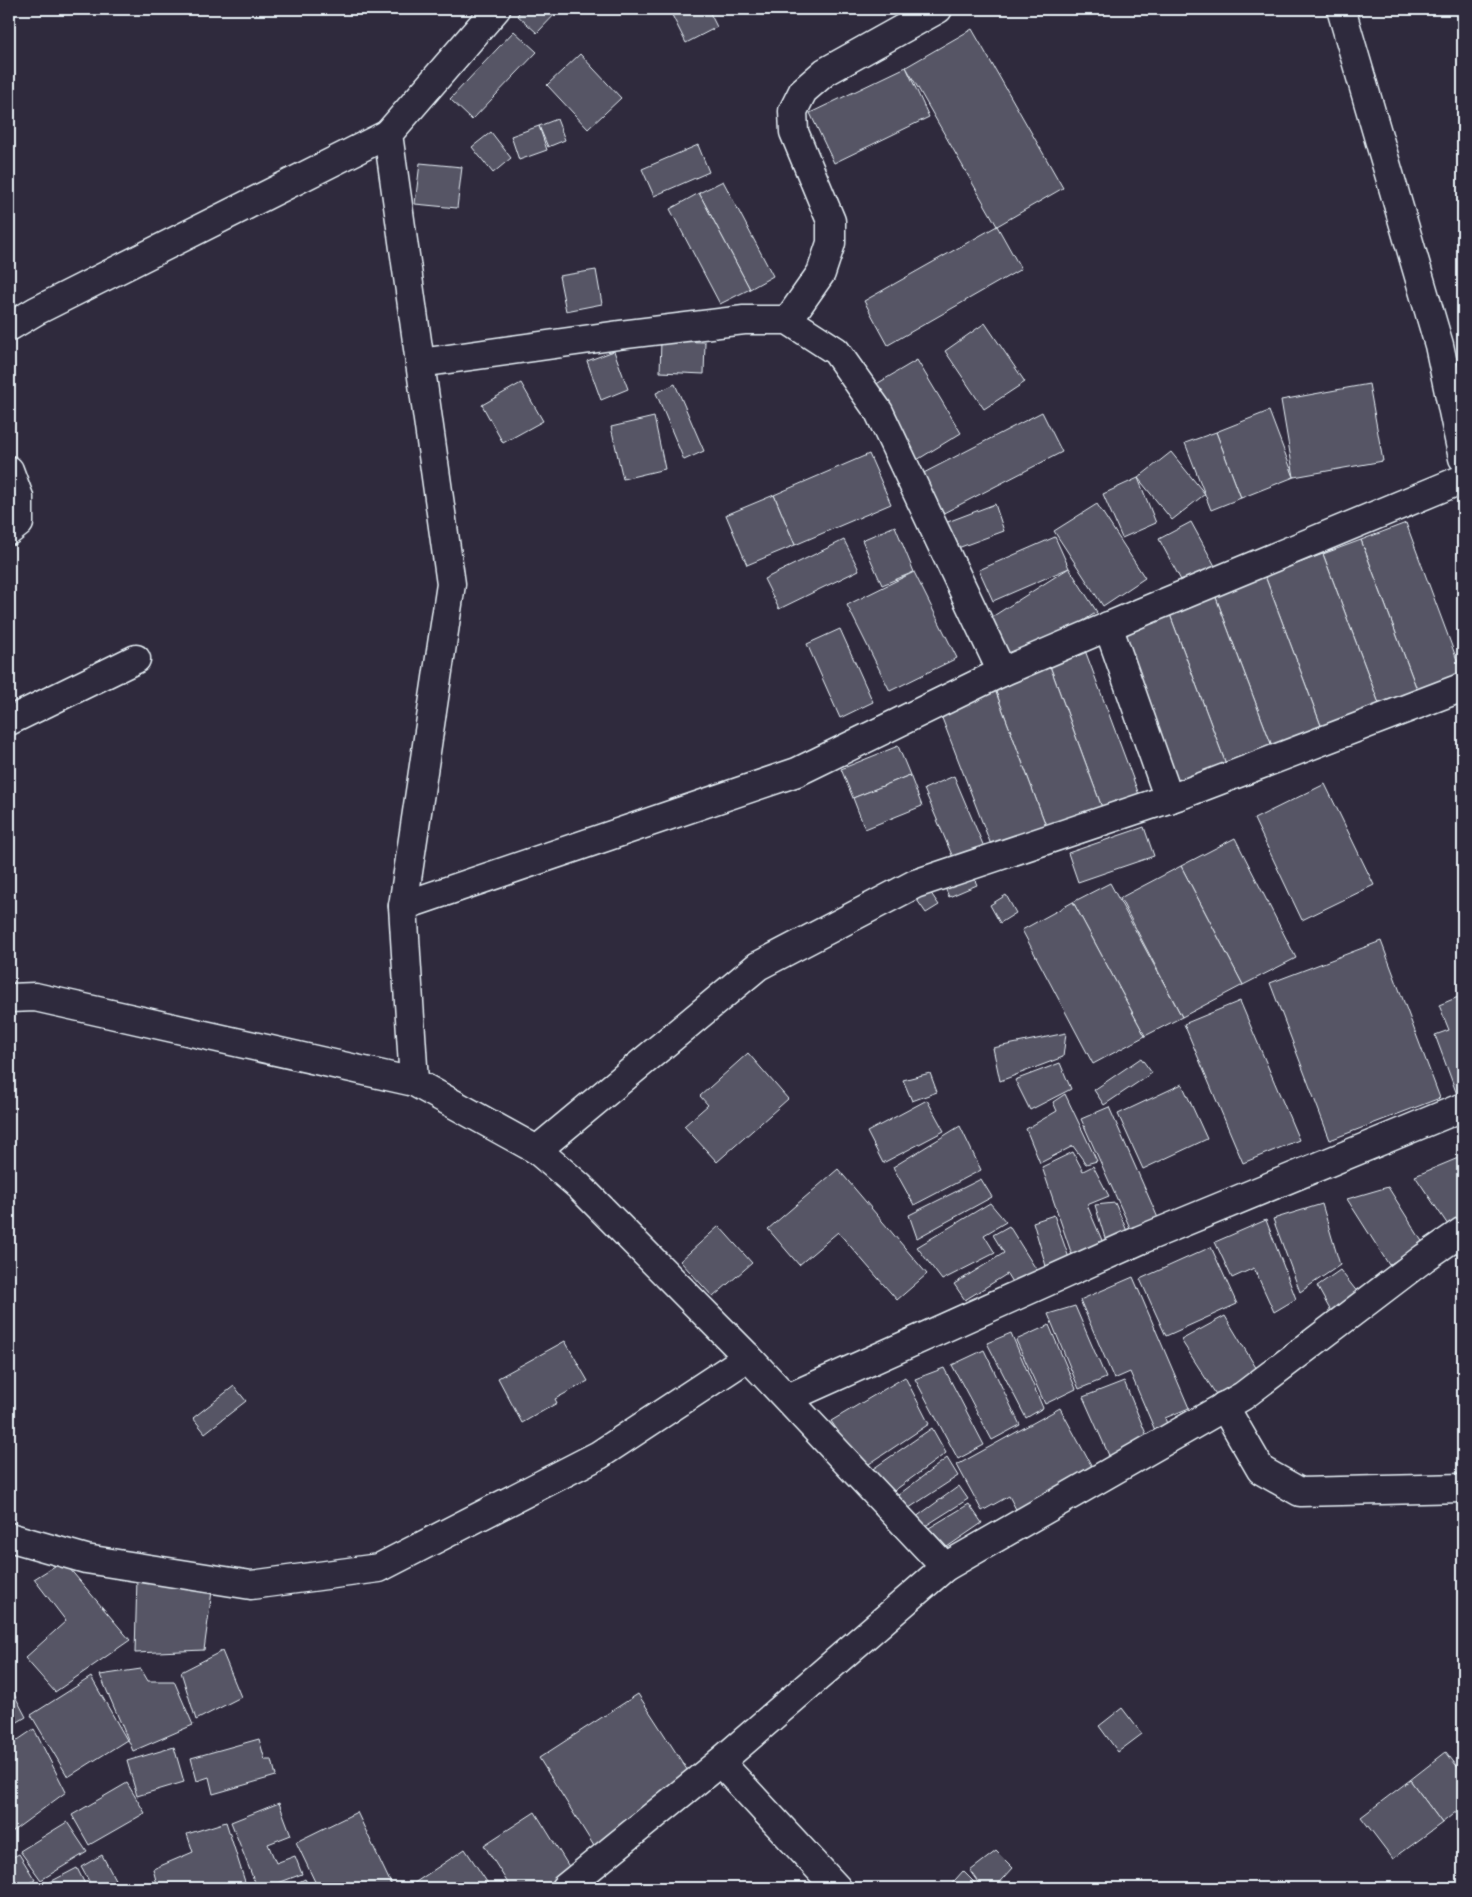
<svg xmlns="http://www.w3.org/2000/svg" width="1472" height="1897" viewBox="0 0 1472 1897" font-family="'Patrick Hand',sans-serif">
<rect width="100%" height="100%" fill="#2f2a3d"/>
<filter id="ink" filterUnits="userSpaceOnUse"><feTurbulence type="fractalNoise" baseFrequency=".02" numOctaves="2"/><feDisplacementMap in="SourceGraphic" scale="10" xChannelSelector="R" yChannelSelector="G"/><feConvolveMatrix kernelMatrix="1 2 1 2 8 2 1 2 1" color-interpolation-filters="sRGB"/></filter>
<g filter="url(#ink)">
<!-- building -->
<g fill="#575565" stroke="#e8f1f8">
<path d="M523,9H558L559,10L537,33L517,15Z"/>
<path d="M669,9H708L717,27L686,43Z"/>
<path d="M972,29L1063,188L997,226L906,67Z"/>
<path d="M514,31L537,52L472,120L450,99Z"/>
<path d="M580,54L621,98L588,129L547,85Z"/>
<path d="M906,67L929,117L834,163L810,113Z"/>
<path d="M557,119L565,140L548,147L539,126Z"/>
<path d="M539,126L547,150L519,160L511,136Z"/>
<path d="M491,132L511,158L493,173L472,147Z"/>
<path d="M698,145L709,172L654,196L642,169Z"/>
<path d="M420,163L462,167L457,208L415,204Z"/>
<path d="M723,181L773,276L750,289L699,193Z"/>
<path d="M699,193L750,289L720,304L670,209Z"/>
<path d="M997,226L1021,269L888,345L864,301Z"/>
<path d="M596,270L602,304L566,311L559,276Z"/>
<path d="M985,323L1025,382L984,409L945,351Z"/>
<path d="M661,341L705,342L704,374L660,372Z"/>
<path d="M614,351L628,389L601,400L587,361Z"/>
<path d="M917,360L961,433L912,463L868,389Z"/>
<path d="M521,383L543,421L503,443L482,405Z"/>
<path d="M675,384L704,451L684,460L656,393Z"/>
<path d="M1369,384L1383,461L1294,477L1281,400Z"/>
<path d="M1269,411L1294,477L1241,498L1216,432Z"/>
<path d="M1042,412L1062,452L932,519L912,479Z"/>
<path d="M654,417L665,469L623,479L611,427Z"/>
<path d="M1216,432L1241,498L1211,510L1185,443Z"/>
<path d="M1171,452L1205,494L1172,520L1138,478Z"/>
<path d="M869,454L891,504L795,545L774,495Z"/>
<path d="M1138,478L1156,523L1122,538L1103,494Z"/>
<path d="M774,495L795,545L747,565L726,515Z"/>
<path d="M995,504L1004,531L947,552L937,526Z"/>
<path d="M1097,504L1145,578L1103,606L1054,531Z"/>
<path d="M1191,522L1215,566L1183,584L1159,539Z"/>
<path d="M1406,523L1463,676L1419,695L1361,540Z"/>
<path d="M895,526L914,572L882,585L862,540Z"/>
<path d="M1055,537L1069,568L993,601L979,570Z"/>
<path d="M844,540L859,570L779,609L764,579Z"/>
<path d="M1361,540L1419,695L1381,709L1323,554Z"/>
<path d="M1323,554L1381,709L1323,731L1265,576Z"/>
<path d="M1069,568L1097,612L1012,667L984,622Z"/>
<path d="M914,572L957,658L890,691L847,605Z"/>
<path d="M1265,576L1323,731L1273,749L1215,595Z"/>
<path d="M1215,595L1273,749L1227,767L1169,612Z"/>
<path d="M1169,612L1227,767L1179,785L1121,630Z"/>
<path d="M840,629L873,702L840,718L807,644Z"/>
<path d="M1083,645L1141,800L1104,813L1047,658Z"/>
<path d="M1047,658L1104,813L1048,831L994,687Z"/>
<path d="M994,687L1048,831L993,850L940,713Z"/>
<path d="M898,746L910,775L853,798L841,769Z"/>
<path d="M910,775L922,806L865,829L853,798Z"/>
<path d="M954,776L987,854L957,867L924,789Z"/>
<path d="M1325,784L1374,885L1302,920L1254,819Z"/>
<path d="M1144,827L1154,856L1078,882L1068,853Z"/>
<path d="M1235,838L1296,958L1243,985L1181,866Z"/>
<path d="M1181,866L1243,985L1182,1017L1120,898Z"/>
<path d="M971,871L977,885L949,897L943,883Z"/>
<path d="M1110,883L1182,1017L1145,1036L1073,902Z"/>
<path d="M928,889L939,905L926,913L915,897Z"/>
<path d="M1006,895L1016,913L1000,923L990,905Z"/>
<path d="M1073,902L1145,1036L1093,1064L1022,930Z"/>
<path d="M1381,941L1440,1098L1330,1140L1270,983Z"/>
<path d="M1463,995V1099L1459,1100L1435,1035L1449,1030L1439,1005Z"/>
<path d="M1240,1001L1299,1140L1243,1163L1184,1024Z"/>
<path d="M1066,1033L1063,1057L1000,1081L993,1048Z"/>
<path d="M748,1053L788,1099L717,1162L684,1126L708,1105L700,1096Z"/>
<path d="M1141,1058L1152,1073L1104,1105L1094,1090Z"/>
<path d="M1060,1063L1071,1089L1030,1110L1015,1080Z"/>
<path d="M930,1073L937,1092L912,1101L903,1080Z"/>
<path d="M1182,1084L1207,1139L1143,1169L1118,1114Z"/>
<path d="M1065,1094L1097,1161L1086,1164L1073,1146L1040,1163L1026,1129L1057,1111L1053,1102Z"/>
<path d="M927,1100L944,1131L883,1163L867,1132Z"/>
<path d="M1109,1107L1158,1218L1131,1230L1081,1119Z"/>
<path d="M960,1126L981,1170L914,1205L893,1167Z"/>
<path d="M1073,1152L1083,1171L1093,1166L1109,1196L1087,1205L1104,1245L1073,1258L1042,1167Z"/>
<path d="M1463,1156V1215L1448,1225L1415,1176Z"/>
<path d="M838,1169L927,1274L897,1300L838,1232L799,1265L768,1229Z"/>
<path d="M981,1179L992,1197L917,1238L909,1215Z"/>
<path d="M1388,1187L1423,1243L1389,1265L1347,1199Z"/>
<path d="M990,1203L1006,1222L984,1235L995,1253L942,1280L917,1247Z"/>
<path d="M1115,1203L1130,1238L1107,1245L1095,1205Z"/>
<path d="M1322,1204L1340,1265L1300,1292L1273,1219Z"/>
<path d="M1054,1215L1069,1258L1046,1266L1033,1222Z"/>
<path d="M1266,1220L1296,1299L1274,1312L1254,1268L1232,1278L1215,1242Z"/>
<path d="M719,1226L752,1263L713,1297L680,1261Z"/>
<path d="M1009,1226L1041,1277L1018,1292L1007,1274L965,1300L954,1284L1004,1253L993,1235Z"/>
<path d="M1211,1247L1237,1304L1166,1336L1140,1279Z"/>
<path d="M1340,1270L1362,1298L1334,1317L1317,1286Z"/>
<path d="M1133,1277L1189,1408L1165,1418L1169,1430L1157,1435L1130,1372L1114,1379L1080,1300Z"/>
<path d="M1075,1306L1106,1378L1079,1389L1048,1314Z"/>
<path d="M1225,1316L1261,1376L1219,1399L1181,1340Z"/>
<path d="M1049,1325L1076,1389L1045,1404L1016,1340Z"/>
<path d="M1011,1333L1043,1408L1026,1418L987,1343Z"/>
<path d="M565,1341L588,1381L555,1399L557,1403L522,1423L498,1378Z"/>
<path d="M984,1350L1020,1425L992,1440L952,1365Z"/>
<path d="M944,1368L984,1445L958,1459L915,1379Z"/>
<path d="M905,1377L929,1424L863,1468L831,1421Z"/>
<path d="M1124,1381L1149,1441L1111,1460L1083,1397Z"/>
<path d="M234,1386L246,1401L205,1433L193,1418Z"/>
<path d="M1060,1408L1096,1474L1020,1517L1009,1496L982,1511L957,1465Z"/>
<path d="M932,1428L946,1453L887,1496L867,1473Z"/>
<path d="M947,1458L958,1476L906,1510L893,1499Z"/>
<path d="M959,1486L968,1499L919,1530L912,1520Z"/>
<path d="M969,1504L982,1523L947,1547L929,1528Z"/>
<path d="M63,1561L130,1640L55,1692L25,1658L66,1621L34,1579Z"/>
<path d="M137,1577L212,1591L204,1650L135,1653Z"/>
<path d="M222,1651L241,1697L196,1720L181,1672Z"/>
<path d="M141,1669L148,1681H174L193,1725L133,1751L100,1675Z"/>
<path d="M91,1677L127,1740L68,1777L31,1715Z"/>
<path d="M9,1685L26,1717L9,1727Z"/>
<path d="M638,1694L695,1782L594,1846L539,1758Z"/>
<path d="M1122,1708L1142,1734L1118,1752L1099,1726Z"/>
<path d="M34,1729L66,1792L9,1834V1746Z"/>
<path d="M259,1739L265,1760H272L276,1776L213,1794L209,1777L197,1781L191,1758Z"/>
<path d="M174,1747L184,1782L137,1796L127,1761Z"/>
<path d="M1446,1752L1463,1774V1806L1442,1823L1410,1780Z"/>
<path d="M1410,1780L1442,1823L1393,1859L1361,1817Z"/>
<path d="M127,1783L145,1813L89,1845L72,1815Z"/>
<path d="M279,1803L291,1835L268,1844L276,1863L295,1856L302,1874L265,1888H257L231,1822Z"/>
<path d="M357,1812L393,1888H318L296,1842Z"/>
<path d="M535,1812L573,1873L548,1888H511L484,1845Z"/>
<path d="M67,1822L87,1852L41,1880L20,1851Z"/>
<path d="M226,1822L247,1888H158L153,1869L193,1852L187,1834Z"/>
<path d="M465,1849L491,1888H407Z"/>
<path d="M996,1851L1013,1868L995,1888H982L970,1871Z"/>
<path d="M19,1854L35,1880L22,1888H14L9,1879V1859Z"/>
<path d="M102,1855L118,1885L111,1888H93L81,1867Z"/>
<path d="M77,1868L87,1888H53L50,1882Z"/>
<path d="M963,1871L980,1888H948Z"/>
<path d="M305,1879L310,1888H287Z"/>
<path d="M153,1881L154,1888H126Z"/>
<path d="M45,1882L48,1888H33Z"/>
</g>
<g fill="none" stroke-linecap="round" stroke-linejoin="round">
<defs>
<g id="minor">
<path d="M496,9L388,134L451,584L403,906L414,1082L537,1150L579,1186L748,1357L945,1567L720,1762L837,1888"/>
<path d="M1341,9L1439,345L1463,458"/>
<path d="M788,320L821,273L831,243V221L794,132L793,111L803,91L825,72L938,9"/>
<path d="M9,327L36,311L388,134"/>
<path d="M420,363L619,335L744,320H788L836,351L879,412L1002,672"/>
<path d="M9,470L19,497V523L9,531"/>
<path d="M1108,626L1169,799"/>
<path d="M9,721L136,659"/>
<path d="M403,906L797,772L1002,672L1142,612L1463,479"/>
<path d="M9,998L35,997L414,1082"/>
<path d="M537,1150L758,966L915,884L1186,793L1463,687"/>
<path d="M788,1398L1140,1240L1463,1107"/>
<path d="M1224,1406L1261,1470L1300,1492L1463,1488"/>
<path d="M9,1537L86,1559L251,1585L379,1568L599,1455L748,1357"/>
<path d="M945,1567L1243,1396L1424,1258L1463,1231"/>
<path d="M565,1888L720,1762"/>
</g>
</defs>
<!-- minor casing -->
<use href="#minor" stroke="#e8f1f8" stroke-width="31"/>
<!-- minor -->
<use href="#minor" stroke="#2f2a3d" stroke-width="28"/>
</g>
</g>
<!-- margin -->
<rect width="1472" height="1897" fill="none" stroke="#2f2a3d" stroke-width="30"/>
<rect x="15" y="15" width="1442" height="1867" fill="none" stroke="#e8f1f8" stroke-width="2" filter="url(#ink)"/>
</svg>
